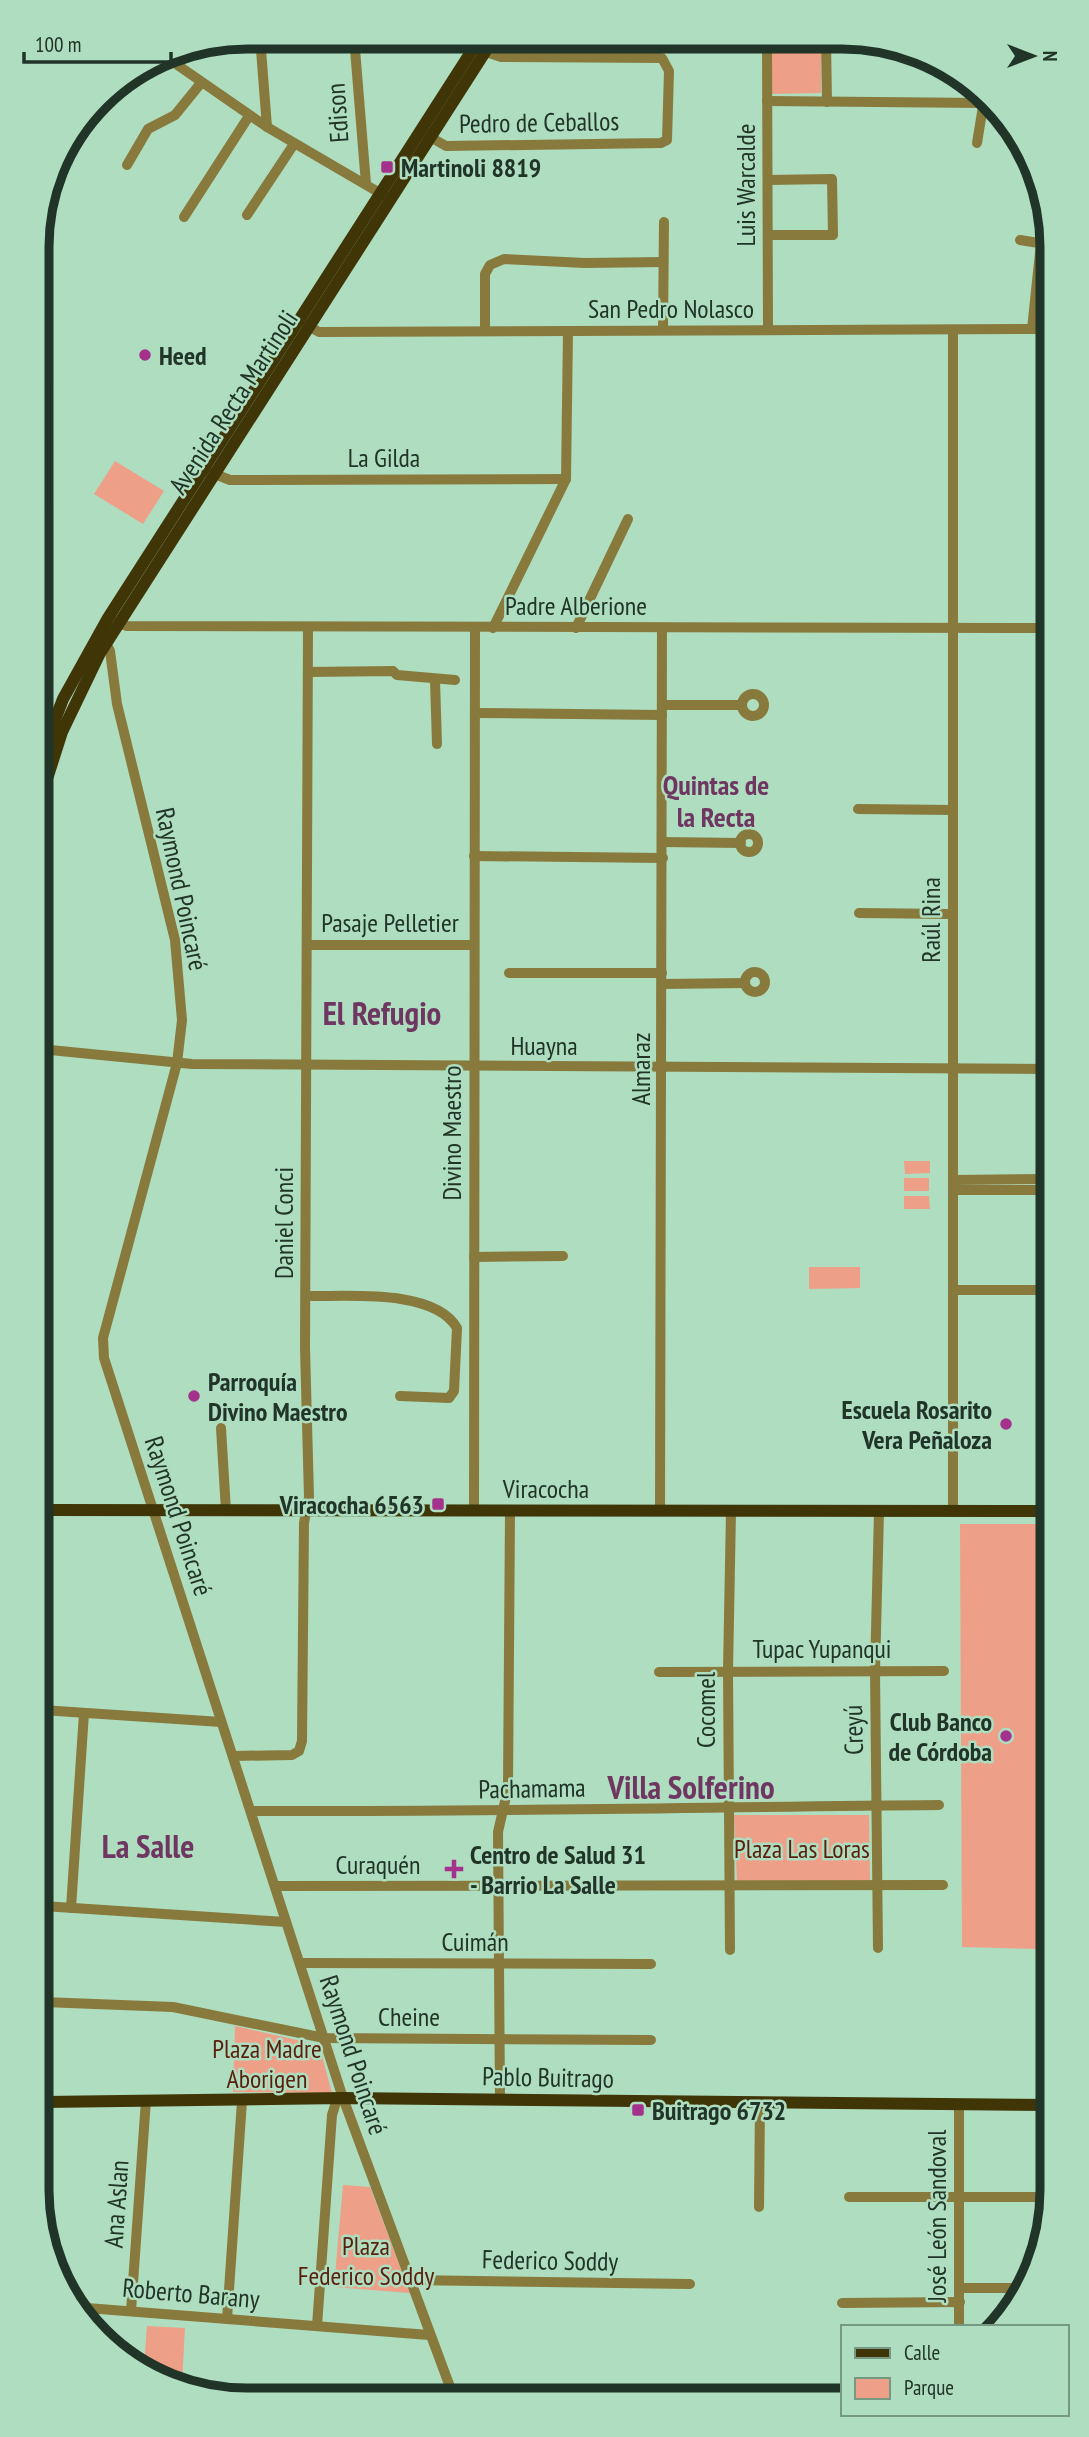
<svg xmlns="http://www.w3.org/2000/svg" width="1089" height="2437" viewBox="0 0 1089 2437" font-family="'PT Sans Narrow',sans-serif">
<rect width="100%" height="100%" fill="#aeddbf"/>
<!-- green -->
<g fill="#ee9f88">
<path d="M772,40H821V93L771,94Z"/>
<path d="M115,461L164,491L143,524L94,494Z"/>
<path d="M904,1161H930V1173L905,1174Z"/>
<rect x="904" y="1178" width="25" height="13"/>
<path d="M904,1196H929L930,1209H904Z"/>
<path d="M809,1267H860V1288L809,1289Z"/>
<path d="M960,1524H1049L1051,2094H1039L1038,1949L962,1947Z"/>
<path d="M734,1815H869L870,1881H737Z"/>
<path d="M235,2026L319,2045L332,2093L233,2092Z"/>
<path d="M343,2185L370,2187L410,2293L334,2287Z"/>
<path d="M147,2326L185,2328L182,2384L144,2366Z"/>
</g>
<!-- water -->
<path fill="#c979b4" d="M114,85L98,120L44,207L59,154Z"/>
<g fill="none" stroke-linecap="round" stroke-linejoin="round">
<!-- minor -->
<g stroke="#887a3d" stroke-width="10">
<path d="M260,37L267,127"/>
<path d="M354,37L366,184"/>
<path d="M767,40L768,330"/>
<path d="M826,40L827,102"/>
<path d="M163,55L267,127L385,196"/>
<path d="M767,101L984,103"/>
<path d="M423,133L446,146L661,143L667,140L669,71L662,58L501,57L480,50"/>
<path d="M977,143L985,94"/>
<path d="M127,165L148,129L175,115L201,83"/>
<path d="M768,180L832,179L833,235H768"/>
<path d="M247,215L294,144"/>
<path d="M184,217L249,116"/>
<path d="M1020,240L1045,244"/>
<path d="M305,324L319,332L1045,329"/>
<path d="M1032,329L1041,243"/>
<path d="M663,330L664,222"/>
<path d="M953,330V1510"/>
<path d="M485,331V274L490,265L504,259L585,263L663,262"/>
<path d="M207,471L230,480L566,479"/>
<path d="M112,621L127,626L1046,628"/>
<path d="M493,628L566,479L568,331"/>
<path d="M576,628L628,519"/>
<path d="M104,639L110,651L117,704L175,940L182,1020L177,1063L103,1338L104,1358L343,2098L453,2395"/>
<path d="M308,672L393,671L397,675L455,680"/>
<path d="M435,681L437,744"/>
<circle cx="753" cy="705" r="11"/>
<path d="M663,705H742"/>
<path d="M475,713L662,715"/>
<path d="M858,809L953,810"/>
<circle cx="749" cy="843" r="9"/>
<path d="M662,842L741,843"/>
<path d="M474,856L663,858"/>
<path d="M859,913L952,914"/>
<path d="M307,945H474"/>
<circle cx="755" cy="982" r="10"/>
<path d="M509,973H662"/>
<path d="M663,984L745,983"/>
<path d="M40,1049L192,1064L1048,1069"/>
<path d="M954,1180L1048,1179"/>
<path d="M954,1190H1048"/>
<path d="M474,1257L563,1256"/>
<path d="M954,1290H1049"/>
<path d="M306,1296C346,1297 434,1288 457,1328L454,1391L449,1398L400,1396"/>
<path d="M221,1428L226,1511"/>
<path d="M474,1511L475,629"/>
<path d="M660,1511L662,628"/>
<path d="M659,1672L944,1671"/>
<path d="M42,1710L221,1722"/>
<path d="M233,1756L292,1755L299,1751L302,1741L304,1523L309,1497L305,1348L308,627"/>
<path d="M251,1811C480,1812 710,1807 939,1805"/>
<path d="M275,1886L943,1885"/>
<path d="M43,1906L286,1922"/>
<path d="M71,1908L84,1713"/>
<path d="M878,1948L875,1671L879,1512"/>
<path d="M730,1950L728,1671L731,1511"/>
<path d="M300,1963L651,1964"/>
<path d="M43,2002L173,2007L324,2038L651,2040"/>
<path d="M500,2100L498,1832L508,1788L510,1511"/>
<path d="M959,2105V2327"/>
<path d="M849,2197H1052"/>
<path d="M759,2207L760,2102"/>
<path d="M409,2280L690,2284"/>
<path d="M960,2288H1026"/>
<path d="M842,2303L960,2302"/>
<path d="M74,2307L429,2335"/>
<path d="M131,2311L146,2100"/>
<path d="M227,2319L242,2101"/>
<path d="M317,2326L332,2115L337,2099"/>
</g>
<!-- major -->
<g stroke="#3f3507" stroke-width="12">
<path d="M39,762L63,699L108,618L480,38"/>
<path d="M39,804L62,732L100,653L494,38"/>
<path d="M42,1510L1049,1511"/>
<path d="M44,2102L343,2098L1051,2105"/>
</g>
</g>
<!-- markers -->
<g fill="#a4328d" stroke="#aeddbf" stroke-width="2.5">
<rect x="380" y="160" width="14" height="14" rx="3.5"/>
<circle cx="145" cy="355" r="7"/>
<circle cx="194" cy="1396" r="7"/>
<circle cx="1006" cy="1424" r="7"/>
<rect x="431" y="1497" width="14" height="14" rx="3.5"/>
<circle cx="1006" cy="1736" r="7"/>
<path d="M450.5 1858.5h7v7h7v7h-7v7h-7v-7h-7v-7h7z"/>
<rect x="631" y="2103" width="14" height="14" rx="3.5"/>
</g>
<g text-anchor="middle" dominant-baseline="central" stroke-width="5" stroke-linejoin="round" paint-order="stroke">
<!-- street labels -->
<g font-size="26" fill="#213428" stroke="#aeddbf">
<text transform="translate(337 113) rotate(-94)">Edison</text>
<text transform="translate(539 122) rotate(-1)">Pedro de Ceballos</text>
<text transform="translate(745 185) rotate(-90)">Luis Warcalde</text>
<text x="671" y="308">San Pedro Nolasco</text>
<text transform="translate(233 402) rotate(-57)">Avenida Recta Martinoli</text>
<text x="384" y="457">La Gilda</text>
<text x="576" y="605">Padre Alberione</text>
<text transform="translate(182 889) rotate(78)">Raymond Poincaré</text>
<text transform="translate(930 920) rotate(-90)">Raúl Rina</text>
<text x="390" y="922">Pasaje Pelletier</text>
<text x="544" y="1045">Huayna</text>
<text transform="translate(640 1069) rotate(-90)">Almaraz</text>
<text transform="translate(451 1133) rotate(-90)">Divino Maestro</text>
<text transform="translate(283 1223) rotate(-90)">Daniel Conci</text>
<text x="546" y="1488">Viracocha</text>
<text transform="translate(179 1516) rotate(72)">Raymond Poincaré</text>
<text x="822" y="1648">Tupac Yupanqui</text>
<text transform="translate(705 1710) rotate(-90)">Cocomel</text>
<text transform="translate(853 1730) rotate(-91)">Creyú</text>
<text transform="translate(532 1788) rotate(-1)">Pachamama</text>
<text x="378" y="1864">Curaquén</text>
<text x="475" y="1941">Cuimán</text>
<text x="409" y="2016">Cheine</text>
<text transform="translate(354 2055) rotate(72)">Raymond Poincaré</text>
<text transform="translate(548 2077) rotate(1)">Pablo Buitrago</text>
<text transform="translate(116 2204) rotate(-86)">Ana Aslan</text>
<text transform="translate(936 2216) rotate(-90)">José León Sandoval</text>
<text transform="translate(550 2260) rotate(1)">Federico Soddy</text>
<text transform="translate(191 2293) rotate(5)">Roberto Barany</text>
</g>
<!-- poi labels -->
<g font-size="26" font-weight="bold" fill="#213428" stroke="#aeddbf" text-anchor="start">
<text x="401" y="167">Martinoli 8819</text>
<text x="159" y="355">Heed</text>
<text x="208" y="1381">Parroquía<tspan x="208" dy="30">Divino Maestro</tspan></text>
<text x="992" y="1409" text-anchor="end">Escuela Rosarito<tspan x="992" dy="30">Vera Peñaloza</tspan></text>
<text x="424" y="1504" text-anchor="end">Viracocha 6563</text>
<text x="992" y="1721" text-anchor="end">Club Banco<tspan x="992" dy="30">de Córdoba</tspan></text>
<text x="470" y="1854">Centro de Salud 31<tspan x="470" dy="30">- Barrio La Salle</tspan></text>
<text x="652" y="2110">Buitrago 6732</text>
</g>
<!-- park labels -->
<g font-size="26" fill="#5a1e0c" stroke="#aeddbf">
<text x="802" y="1848">Plaza Las Loras</text>
<text x="267" y="2048">Plaza Madre<tspan x="267" dy="30">Aborigen</tspan></text>
<text x="366" y="2245">Plaza<tspan x="366" dy="30">Federico Soddy</tspan></text>
</g>
<!-- neighbourhood labels -->
<g font-size="28" font-weight="bold" fill="#6f3661" stroke="#aeddbf">
<text x="716" y="784">Quintas de<tspan x="716" dy="32">la Recta</tspan></text>
</g>
<!-- district labels -->
<g font-size="33" font-weight="bold" fill="#6f3661" stroke="#aeddbf">
<text x="382" y="1012">El Refugio</text>
<text x="691" y="1786">Villa Solferino</text>
<text x="148" y="1845">La Salle</text>
</g>
</g>
<!-- crop -->
<path d="M0 0H1089V2437H0ZM247 49H842A198 198 0 0 1 1040 247V2190A198 198 0 0 1 842 2388H247A198 198 0 0 1 49 2190V247A198 198 0 0 1 247 49Z" fill="#aeddbf" fill-rule="evenodd"/>
<path fill="none" stroke="#213428" stroke-width="9" d="M247 49H842A198 198 0 0 1 1040 247V2190A198 198 0 0 1 842 2388H247A198 198 0 0 1 49 2190V247A198 198 0 0 1 247 49Z"/>
<!-- legend -->
<rect x="841" y="2325" width="228" height="91" fill="#aeddbf" stroke="#769983" stroke-width="2"/>
<rect x="855" y="2348" width="35" height="10" fill="#3f3507" stroke="#769983" stroke-width="2"/>
<text x="904" y="2360" font-size="21" fill="#213428">Calle</text>
<rect x="855" y="2378" width="35" height="21" fill="#ee9f88" stroke="#769983" stroke-width="2"/>
<text x="904" y="2395" font-size="21" fill="#213428">Parque</text>
<!-- north arrow -->
<g transform="translate(1033 56) rotate(90)" stroke="#aeddbf" stroke-width="5" paint-order="stroke">
<path d="M0-5L12 26L0 18L-12 26Z" fill="#213428"/>
<text y="-10" font-size="19" font-weight="bold" text-anchor="middle" fill="#213428">N</text>
</g>
<!-- scale -->
<path d="M24 52v10h147v-10" fill="none" stroke="#213428" stroke-width="3.5"/>
<text x="35" y="52" font-size="21" fill="#213428" stroke="#aeddbf" stroke-width="5" paint-order="stroke">100 m</text>
</svg>
